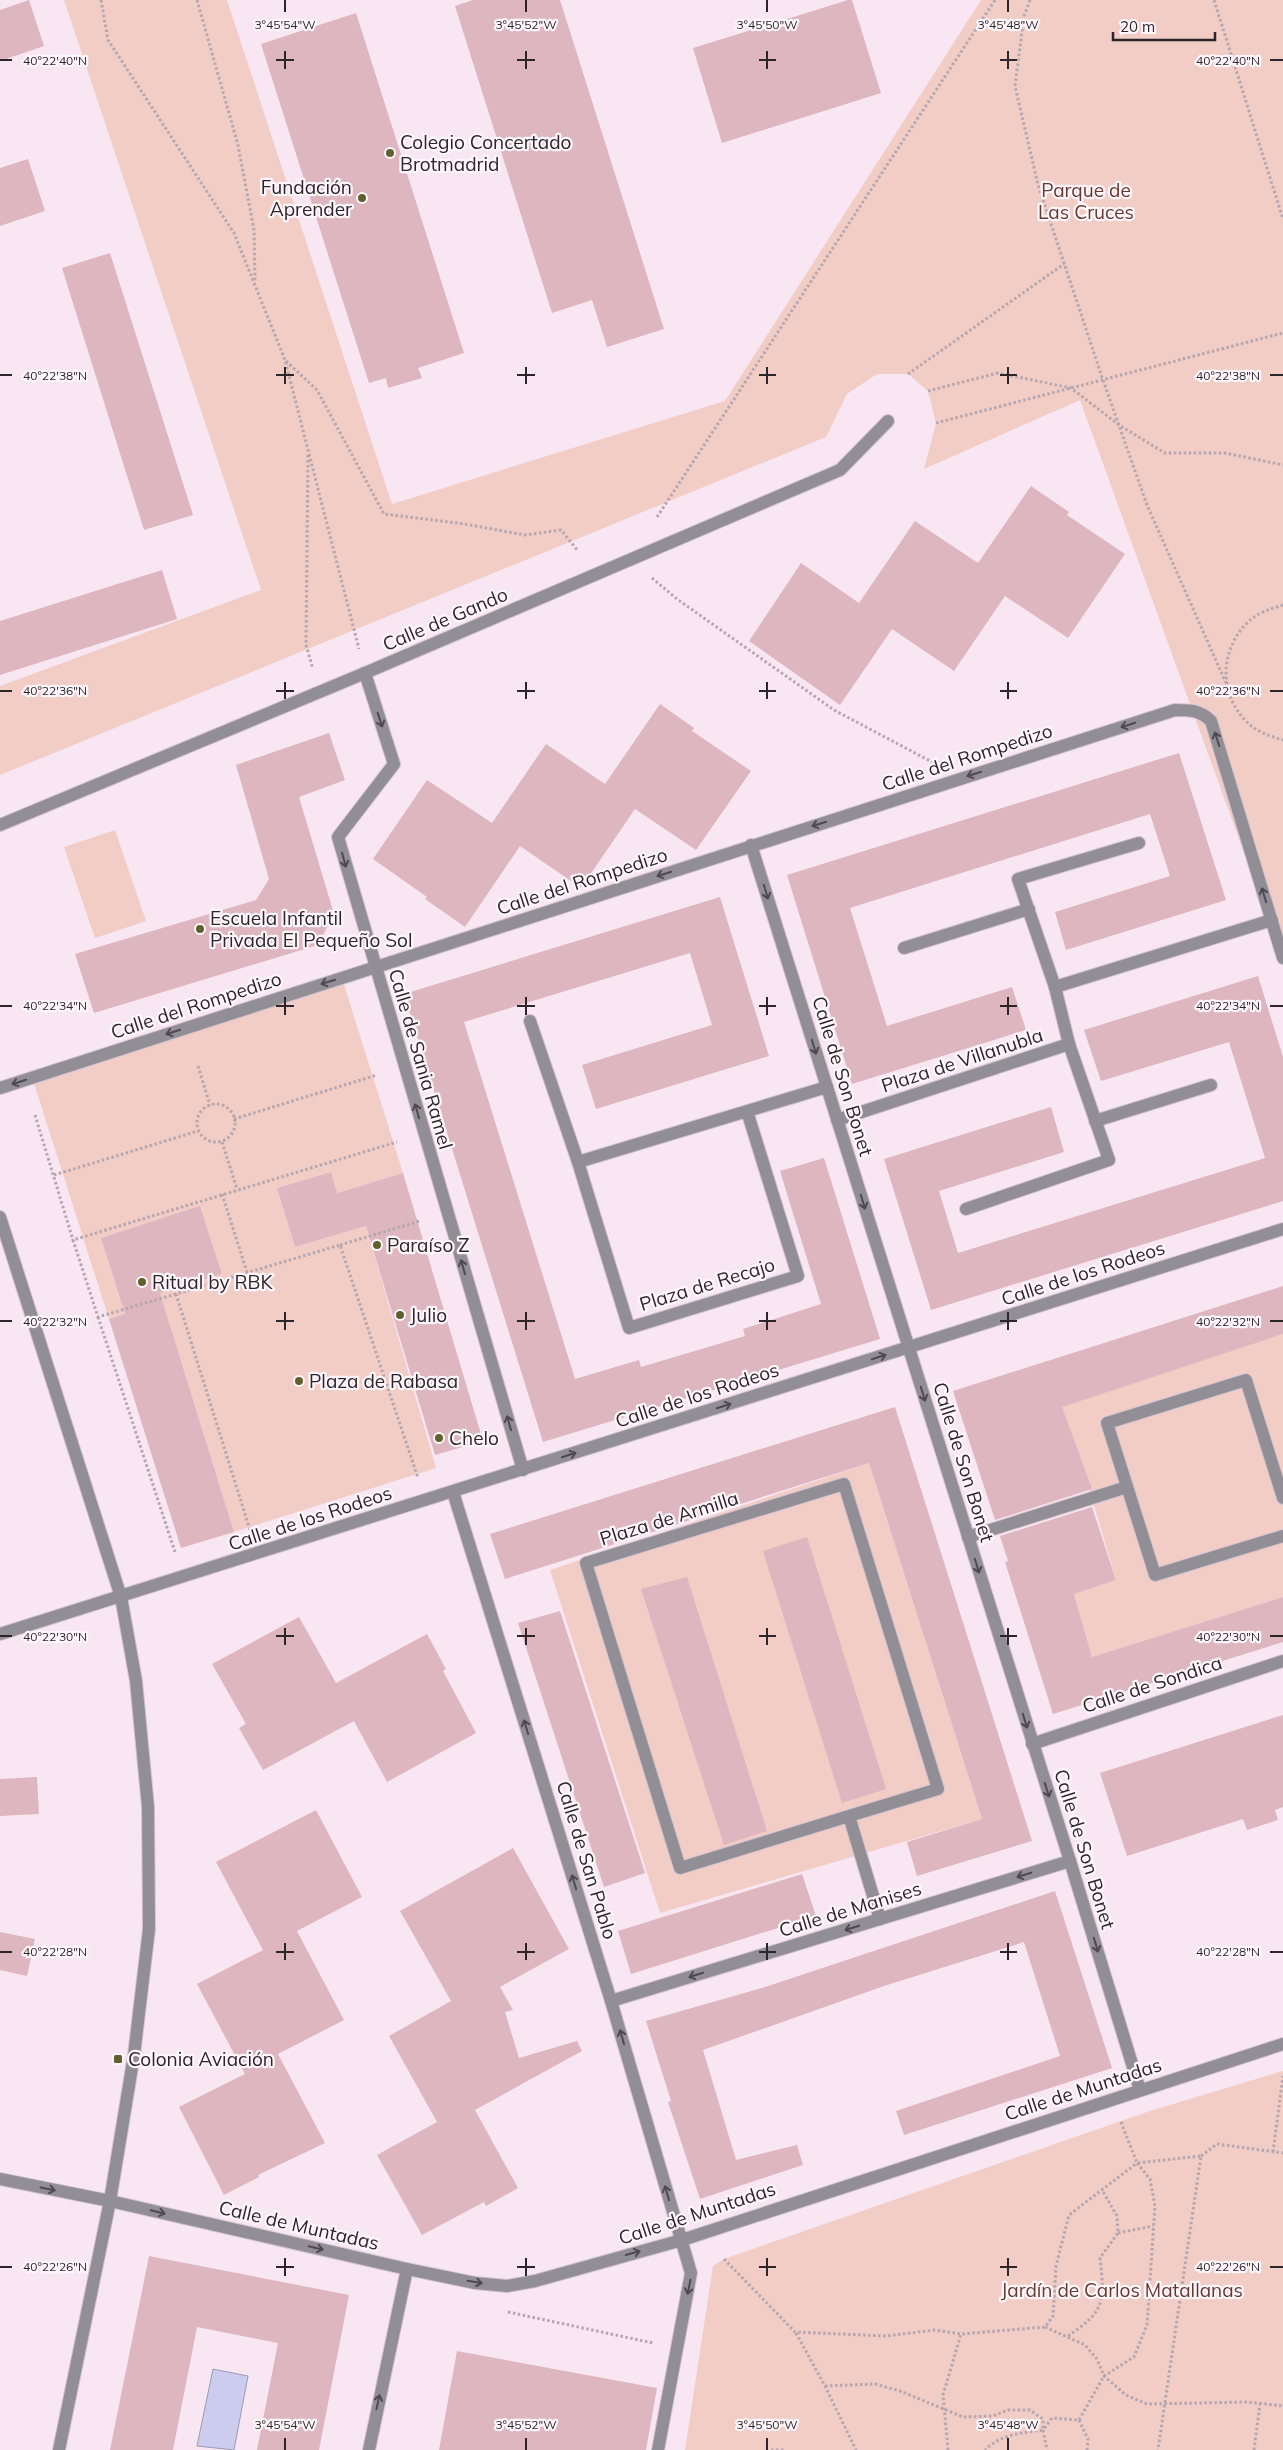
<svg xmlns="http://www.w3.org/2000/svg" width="1283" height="2450" viewBox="0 0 1283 2450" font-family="Mulish,sans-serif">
<rect width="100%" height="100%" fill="#f9e6f3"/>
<!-- green -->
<g fill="#f1cdc6">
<path d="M64,0H227L392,504L725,401L981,0H1283V961L1080,400L924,469L936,423L928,391L908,374H877L847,394L826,437L0,775V686L261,590Z"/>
<path d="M115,830L146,921L95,938L64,847Z"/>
<path d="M342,978L403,1173L337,1193L331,1172L277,1188L295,1247L366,1226L436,1468L234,1532L160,1293L222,1274L200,1207L101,1238L125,1314L109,1319L32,1077Z"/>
<path d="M1283,1334V1597L1092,1657L1074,1594L1116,1579L1075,1442L1018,1421Z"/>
<path d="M869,1463L982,1819L660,1913L550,1570Z"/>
<path d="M1283,2071V2450H685L713,2266L724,2259L1150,2111Z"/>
</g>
<!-- water -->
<path fill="#cccdee" stroke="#9c9bb3" d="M213,2369L248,2376L234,2450L197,2446Z"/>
<!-- building -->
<g fill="#ddb6bf">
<path d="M29,0L44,46L0,61V10Z"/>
<path d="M473,0H560L664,329L607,347L592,300L552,313L455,6Z"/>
<path d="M848,0H852L881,93L722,143L693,48Z"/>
<path d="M356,13L464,353L418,368L422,378L388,388L386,378L369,383L261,44Z"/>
<path d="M28,159L45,211L0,226V168Z"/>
<path d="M110,253L193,515L144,530L62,268Z"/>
<path d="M1031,486L1069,512L1067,515L1125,554L1068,638L1005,596L954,671L892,629L840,705L749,641L801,563L859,603L915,521L978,563Z"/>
<path d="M162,570L177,619L0,675V621Z"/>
<path d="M660,704L694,728L692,731L751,771L696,850L635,809L581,888L520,846L465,927L425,899L427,897L373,859L427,780L492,823L546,744L605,784Z"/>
<path d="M329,733L345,780L299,797L334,914L318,945L94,1013L75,954L256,900L269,879L236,765Z"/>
<path d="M1179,753L1226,900L1066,950L1055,912L1170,876L1150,814L850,908L887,1026L1012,987L1026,1030L852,1084L787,875Z"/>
<path d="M720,897L769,1056L596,1109L582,1065L712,1025L690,953L464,1022L575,1379L639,1360L641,1367L745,1336L743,1329L821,1304L780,1171L824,1158L880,1339L543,1442L404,994Z"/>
<path d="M1258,976L1283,1057V1201L931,1310L884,1159L1051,1107L1064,1152L939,1191L958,1253L1265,1158L1229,1042L1101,1081L1084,1030Z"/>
<path d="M331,1172L337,1193L403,1173L483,1441L435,1455L366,1226L295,1247L277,1188Z"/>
<path d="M200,1206L222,1274L160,1293L234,1532L181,1548L109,1319L125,1314L101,1238Z"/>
<path d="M1283,1286V1334L1062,1407L1092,1489L995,1520L953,1391Z"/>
<path d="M895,1407L1032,1841L917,1876L907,1842L982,1819L869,1463L505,1579L490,1534Z"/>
<path d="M1092,1507L1116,1580L1074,1594L1092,1657L1283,1597V1642L1053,1714L1005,1562L1008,1561L1000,1536Z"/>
<path d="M807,1537L886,1789L842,1803L763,1551Z"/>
<path d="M687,1577L767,1831L724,1845L641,1589Z"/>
<path d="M560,1611L645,1873L604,1887L518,1623Z"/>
<path d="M299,1617L336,1683L427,1634L446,1669L443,1671L476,1733L387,1782L354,1721L263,1770L239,1728L246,1724L212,1664Z"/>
<path d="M1283,1715V1807L1275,1810L1278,1820L1247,1830L1243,1819L1127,1856L1100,1773Z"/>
<path d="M37,1777L39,1814L0,1816V1779Z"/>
<path d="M316,1810L362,1897L297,1931L344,2020L278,2054L325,2143L258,2175L259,2177L224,2195L179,2107L245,2074L197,1984L263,1950L216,1862Z"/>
<path d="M513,1848L569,1949L500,1987L513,2010L505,2012L519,2058L577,2041L582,2051L475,2110L518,2188L486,2206L484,2202L422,2235L377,2155L437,2122L389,2036L451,2001L400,1911Z"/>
<path d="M802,1874L816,1916L631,1974L618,1931Z"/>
<path d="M1055,1891L1112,2068L904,2135L896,2111L1060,2056L1024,1942L884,1986L703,2050L736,2160L797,2145L803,2165L700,2199L668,2102L671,2101L646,2021L762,1988Z"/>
<path d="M0,1932L35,1939L27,1976L0,1970Z"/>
<path d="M149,2256L349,2295L319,2450H257L278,2343L197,2327L173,2450H110Z"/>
<path d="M457,2351L657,2388L646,2450H439Z"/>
</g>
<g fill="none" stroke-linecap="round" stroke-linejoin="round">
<defs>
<g id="street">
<path d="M365,673L394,764L338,837L523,1470"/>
<path d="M0,825L365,673L840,470L888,421"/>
<path d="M751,845L1070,1861L1140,2090"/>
<path d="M904,948L1029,909"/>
<path d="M1055,987L1018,879L1139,843"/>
<path d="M530,1021L578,1162"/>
<path d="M0,1088L1175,710C1190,710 1200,710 1211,721L1283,958"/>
<path d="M747,1111L798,1276L629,1328L578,1162L827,1087"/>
<path d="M837,1120L1069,1044L1055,987L1272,920"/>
<path d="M1095,1121L1211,1085"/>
<path d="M966,1209L1109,1160L1069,1044"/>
<path d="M0,1217L121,1597L136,1681L148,1807L149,1929L134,2055L110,2201L59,2450"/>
<path d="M453,1492L611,2001L691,2273L658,2450"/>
<path d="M1283,1498L1246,1380L1107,1423L1155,1575L1283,1536"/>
<path d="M968,1537L1127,1487"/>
<path d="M0,1634L1283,1229"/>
<path d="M1032,1744L1283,1661"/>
<path d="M849,1816L680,1868L586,1563L844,1484L938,1789L849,1816L880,1919"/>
<path d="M611,2001L1070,1861"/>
<path d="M0,2179L110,2201L407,2269L475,2283L507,2286L535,2281L682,2240L1283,2044"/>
<path d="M369,2450L407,2269"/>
</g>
</defs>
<!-- street casing -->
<use href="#street" stroke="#d4c3cf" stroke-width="14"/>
<!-- path -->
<g stroke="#b5a6b0" stroke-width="3" stroke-dasharray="2.5 2.5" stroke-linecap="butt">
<path d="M101,0L108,40L234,233L285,360L359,649"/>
<path d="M197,0L238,145L254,230L255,282"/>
<path d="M1030,0L1024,16L1015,86L1038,185L1103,380L1147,505L1226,683"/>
<path d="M1214,0L1283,219"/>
<path d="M286,361L317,390L384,514L465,524L525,535L561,530L578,551"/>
<path d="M908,374L1064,264"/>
<path d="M928,391L998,373L1071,388L1119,425L1165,453H1225L1283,465"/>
<path d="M936,423L1283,333"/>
<path d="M308,455L306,645L313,669"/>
<path d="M657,517L995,0"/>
<path d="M652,578L677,599L834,710L932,762"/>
<path d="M1283,605C1270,609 1256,613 1246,624C1220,651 1219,694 1246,721C1256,732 1270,736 1283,740"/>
<path d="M198,1066L210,1105"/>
<circle cx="216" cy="1123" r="19"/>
<path d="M35,1115L73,1240"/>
<path d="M234,1119L377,1075"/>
<path d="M222,1142L237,1189"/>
<path d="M54,1175L198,1131"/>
<path d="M222,1194L247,1272"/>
<path d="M340,1245L420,1221"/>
<path d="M176,1294L98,1317L73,1240L397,1142"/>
<path d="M98,1317L175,1552"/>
<path d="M250,1530L176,1294L340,1245L418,1478"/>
<path d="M1121,2122L1137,2163L1201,2156L1158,2450"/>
<path d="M1273,2152L1283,2076"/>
<path d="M1201,2156L1217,2144L1283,2153"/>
<path d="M1118,2233L1153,2226"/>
<path d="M724,2259L795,2332L886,2336L935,2330L961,2334L1045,2327L1053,2316L1056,2266L1069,2215L1137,2163L1150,2179L1155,2206L1147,2325L1134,2357L1104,2376L1079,2420L1052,2418L1043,2430L1047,2450"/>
<path d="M508,2312L653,2343"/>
<path d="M1045,2327L1085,2345L1097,2359L1104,2376L1126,2395L1147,2404L1248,2402L1283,2406"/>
<path d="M796,2333L825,2386L856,2450"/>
<path d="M1068,2336C1105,2311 1105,2302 1100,2258L1118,2233L1117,2216L1102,2190"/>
<path d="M825,2386L875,2384L900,2391L963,2417L993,2416L1008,2410H1030L1043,2419V2430C1022,2433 1001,2434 985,2450"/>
<path d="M1079,2420L1088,2439L1087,2450"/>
<path d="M771,2450H785"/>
<path d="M948,2450L943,2395L961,2334"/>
<path d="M1254,2450L1260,2404"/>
</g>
<!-- street -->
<use href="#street" stroke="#928e96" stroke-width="12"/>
</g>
<!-- one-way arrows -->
<defs><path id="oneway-shaft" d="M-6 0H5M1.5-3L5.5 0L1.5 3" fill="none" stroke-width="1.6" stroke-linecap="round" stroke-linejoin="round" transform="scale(1.25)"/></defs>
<g stroke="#504a50">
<use href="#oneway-shaft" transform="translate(380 720) rotate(72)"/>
<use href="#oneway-shaft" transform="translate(1128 725) rotate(162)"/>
<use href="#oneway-shaft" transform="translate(1217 739) rotate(-108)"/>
<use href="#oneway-shaft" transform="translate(974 774) rotate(162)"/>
<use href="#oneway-shaft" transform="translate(819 824) rotate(162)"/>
<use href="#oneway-shaft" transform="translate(344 860) rotate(75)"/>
<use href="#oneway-shaft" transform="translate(664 874) rotate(162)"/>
<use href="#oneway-shaft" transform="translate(766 892) rotate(73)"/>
<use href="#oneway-shaft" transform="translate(1264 895) rotate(-107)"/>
<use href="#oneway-shaft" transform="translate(328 982) rotate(163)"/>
<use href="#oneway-shaft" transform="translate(173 1032) rotate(162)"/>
<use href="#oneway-shaft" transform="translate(814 1047) rotate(73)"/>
<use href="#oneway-shaft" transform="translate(19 1082) rotate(162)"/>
<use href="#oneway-shaft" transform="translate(417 1111) rotate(-106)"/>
<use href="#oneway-shaft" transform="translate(863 1202) rotate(73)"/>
<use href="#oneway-shaft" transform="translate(463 1267) rotate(-106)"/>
<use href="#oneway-shaft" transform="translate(879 1357) rotate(-18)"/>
<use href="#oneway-shaft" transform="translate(923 1394) rotate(73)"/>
<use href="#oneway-shaft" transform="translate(724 1406) rotate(-18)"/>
<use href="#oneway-shaft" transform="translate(509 1423) rotate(-106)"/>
<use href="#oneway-shaft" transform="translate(569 1455) rotate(-18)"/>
<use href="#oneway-shaft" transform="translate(977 1566) rotate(73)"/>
<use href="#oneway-shaft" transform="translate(1025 1721) rotate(73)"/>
<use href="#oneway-shaft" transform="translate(526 1727) rotate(-107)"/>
<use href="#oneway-shaft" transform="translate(1047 1790) rotate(72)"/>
<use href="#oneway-shaft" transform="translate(1024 1875) rotate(163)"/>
<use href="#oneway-shaft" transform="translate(574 1882) rotate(-107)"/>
<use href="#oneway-shaft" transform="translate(852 1928) rotate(163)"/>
<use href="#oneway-shaft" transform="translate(1096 1945) rotate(73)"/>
<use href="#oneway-shaft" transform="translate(696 1975) rotate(163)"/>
<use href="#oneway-shaft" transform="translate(622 2037) rotate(-106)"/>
<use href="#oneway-shaft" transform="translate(48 2189) rotate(11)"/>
<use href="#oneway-shaft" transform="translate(667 2193) rotate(-106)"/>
<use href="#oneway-shaft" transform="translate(158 2212) rotate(13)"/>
<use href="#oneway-shaft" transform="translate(316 2248) rotate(13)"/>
<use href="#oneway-shaft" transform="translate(633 2253) rotate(-16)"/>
<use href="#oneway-shaft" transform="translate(475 2282) rotate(9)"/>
<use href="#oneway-shaft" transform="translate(689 2287) rotate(101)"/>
<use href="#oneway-shaft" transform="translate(378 2402) rotate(-78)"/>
</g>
<!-- ticks -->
<path fill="none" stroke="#2c252a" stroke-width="2" d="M285,0V12M526,0V12M767,0V12M1008,0V12M285,51V69M526,51V69M767,51V69M1008,51V69M0,60H12M276,60H294M517,60H535M759,60H776M1000,60H1017M1270,60H1283M285,367V384M526,367V384M767,367V384M1008,367V384M0,375H12M276,375H294M517,375H535M759,375H776M1000,375H1017M1270,375H1283M285,682V699M526,682V699M767,682V699M1008,682V699M0,691H12M276,691H294M517,691H535M759,691H776M1000,691H1017M1270,691H1283M285,997V1015M526,997V1015M767,997V1015M1008,997V1015M0,1006H12M276,1006H294M517,1006H535M759,1006H776M1000,1006H1017M1270,1006H1283M285,1312V1330M526,1312V1330M767,1312V1330M1008,1312V1330M0,1321H12M276,1321H294M517,1321H535M759,1321H776M1000,1321H1017M1270,1321H1283M285,1628V1645M526,1628V1645M767,1628V1645M1008,1628V1645M0,1636H12M276,1636H294M517,1636H535M759,1636H776M1000,1636H1017M1270,1636H1283M285,1943V1960M526,1943V1960M767,1943V1960M1008,1943V1960M0,1952H12M276,1952H294M517,1952H535M759,1952H776M1000,1952H1017M1270,1952H1283M285,2258V2276M526,2258V2276M767,2258V2276M1008,2258V2276M0,2267H12M276,2267H294M517,2267H535M759,2267H776M1000,2267H1017M1270,2267H1283M285,2438V2450M526,2438V2450M767,2438V2450M1008,2438V2450"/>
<!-- markers -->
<g fill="#5f602d" stroke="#fff7fc" stroke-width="2">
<circle cx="390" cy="153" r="5"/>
<circle cx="362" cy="198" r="5"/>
<circle cx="200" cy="929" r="5"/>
<circle cx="377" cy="1245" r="5"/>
<circle cx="142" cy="1282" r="5"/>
<circle cx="400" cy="1315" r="5"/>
<circle cx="299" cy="1381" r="5"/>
<circle cx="439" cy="1438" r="5"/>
<rect x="113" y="2054" width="10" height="10" rx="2.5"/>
</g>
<g text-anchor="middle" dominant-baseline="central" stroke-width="4.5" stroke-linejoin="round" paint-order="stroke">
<!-- poi labels -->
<g font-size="19" fill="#2c252a" stroke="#fff7fc" text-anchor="start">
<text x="400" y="142">Colegio Concertado<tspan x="400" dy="22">Brotmadrid</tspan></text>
<text x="352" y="187" text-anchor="end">Fundación<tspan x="352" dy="22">Aprender</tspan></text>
<text x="210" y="918">Escuela Infantil<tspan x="210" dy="22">Privada El Pequeño Sol</tspan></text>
<text x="387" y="1245">Paraíso Z</text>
<text x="152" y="1282">Ritual by RBK</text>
<text x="410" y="1315">Julio</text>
<text x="309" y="1381">Plaza de Rabasa</text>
<text x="449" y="1438">Chelo</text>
<text x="128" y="2059">Colonia Aviación</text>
</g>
<!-- park labels -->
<g font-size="19" fill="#6a372e" stroke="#fff7fc">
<text x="1086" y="190">Parque de<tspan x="1086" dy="22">Las Cruces</tspan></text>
<text x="1122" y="2290">Jardín de Carlos Matallanas</text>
</g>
<!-- street labels -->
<g font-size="19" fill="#2c252a" stroke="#fff7fc">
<text transform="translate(445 619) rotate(-23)">Calle de Gando</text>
<text transform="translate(967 757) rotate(-18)">Calle del Rompedizo</text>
<text transform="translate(582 881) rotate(-18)">Calle del Rompedizo</text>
<text transform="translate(196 1005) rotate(-18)">Calle del Rompedizo</text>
<text transform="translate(421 1059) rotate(74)">Calle de Sania Ramel</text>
<text transform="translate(962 1060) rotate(-18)">Plaza de Villanubla</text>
<text transform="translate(843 1076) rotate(73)">Calle de Son Bonet</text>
<text transform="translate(1083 1273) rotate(-18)">Calle de los Rodeos</text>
<text transform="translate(707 1284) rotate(-17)">Plaza de Recajo</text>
<text transform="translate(697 1395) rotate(-18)">Calle de los Rodeos</text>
<text transform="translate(964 1462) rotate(73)">Calle de Son Bonet</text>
<text transform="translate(310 1518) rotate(-18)">Calle de los Rodeos</text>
<text transform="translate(669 1518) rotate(-17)">Plaza de Armilla</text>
<text transform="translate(1152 1684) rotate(-18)">Calle de Sondica</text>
<text transform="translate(1085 1849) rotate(73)">Calle de Son Bonet</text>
<text transform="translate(587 1860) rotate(73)">Calle de San Pablo</text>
<text transform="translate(850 1909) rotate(-17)">Calle de Manises</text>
<text transform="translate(1083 2089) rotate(-18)">Calle de Muntadas</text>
<text transform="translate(697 2213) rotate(-18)">Calle de Muntadas</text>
<text transform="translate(299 2225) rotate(13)">Calle de Muntadas</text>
</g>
</g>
<g font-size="12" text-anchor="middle" fill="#2c252a" stroke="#fff7fc" stroke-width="4.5" stroke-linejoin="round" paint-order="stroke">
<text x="285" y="29">3°45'54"W</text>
<text x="526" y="29">3°45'52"W</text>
<text x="767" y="29">3°45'50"W</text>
<text x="1008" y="29">3°45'48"W</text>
<text x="55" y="65">40°22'40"N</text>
<text x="1228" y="65">40°22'40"N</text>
<text x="55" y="380">40°22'38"N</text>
<text x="1228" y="380">40°22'38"N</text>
<text x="55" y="695">40°22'36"N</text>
<text x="1228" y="695">40°22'36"N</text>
<text x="55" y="1010">40°22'34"N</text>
<text x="1228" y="1010">40°22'34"N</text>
<text x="55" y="1326">40°22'32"N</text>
<text x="1228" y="1326">40°22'32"N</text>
<text x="55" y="1641">40°22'30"N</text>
<text x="1228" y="1641">40°22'30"N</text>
<text x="55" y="1956">40°22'28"N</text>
<text x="1228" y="1956">40°22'28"N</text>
<text x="55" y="2271">40°22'26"N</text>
<text x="1228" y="2271">40°22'26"N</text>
<text x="285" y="2429">3°45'54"W</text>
<text x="526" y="2429">3°45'52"W</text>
<text x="767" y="2429">3°45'50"W</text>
<text x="1008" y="2429">3°45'48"W</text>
</g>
<!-- scale -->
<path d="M1113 32v8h102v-8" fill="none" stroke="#2c252a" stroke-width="2.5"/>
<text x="1120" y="32" font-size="15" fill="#2c252a" stroke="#fff7fc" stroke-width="4" paint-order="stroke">20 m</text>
</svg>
